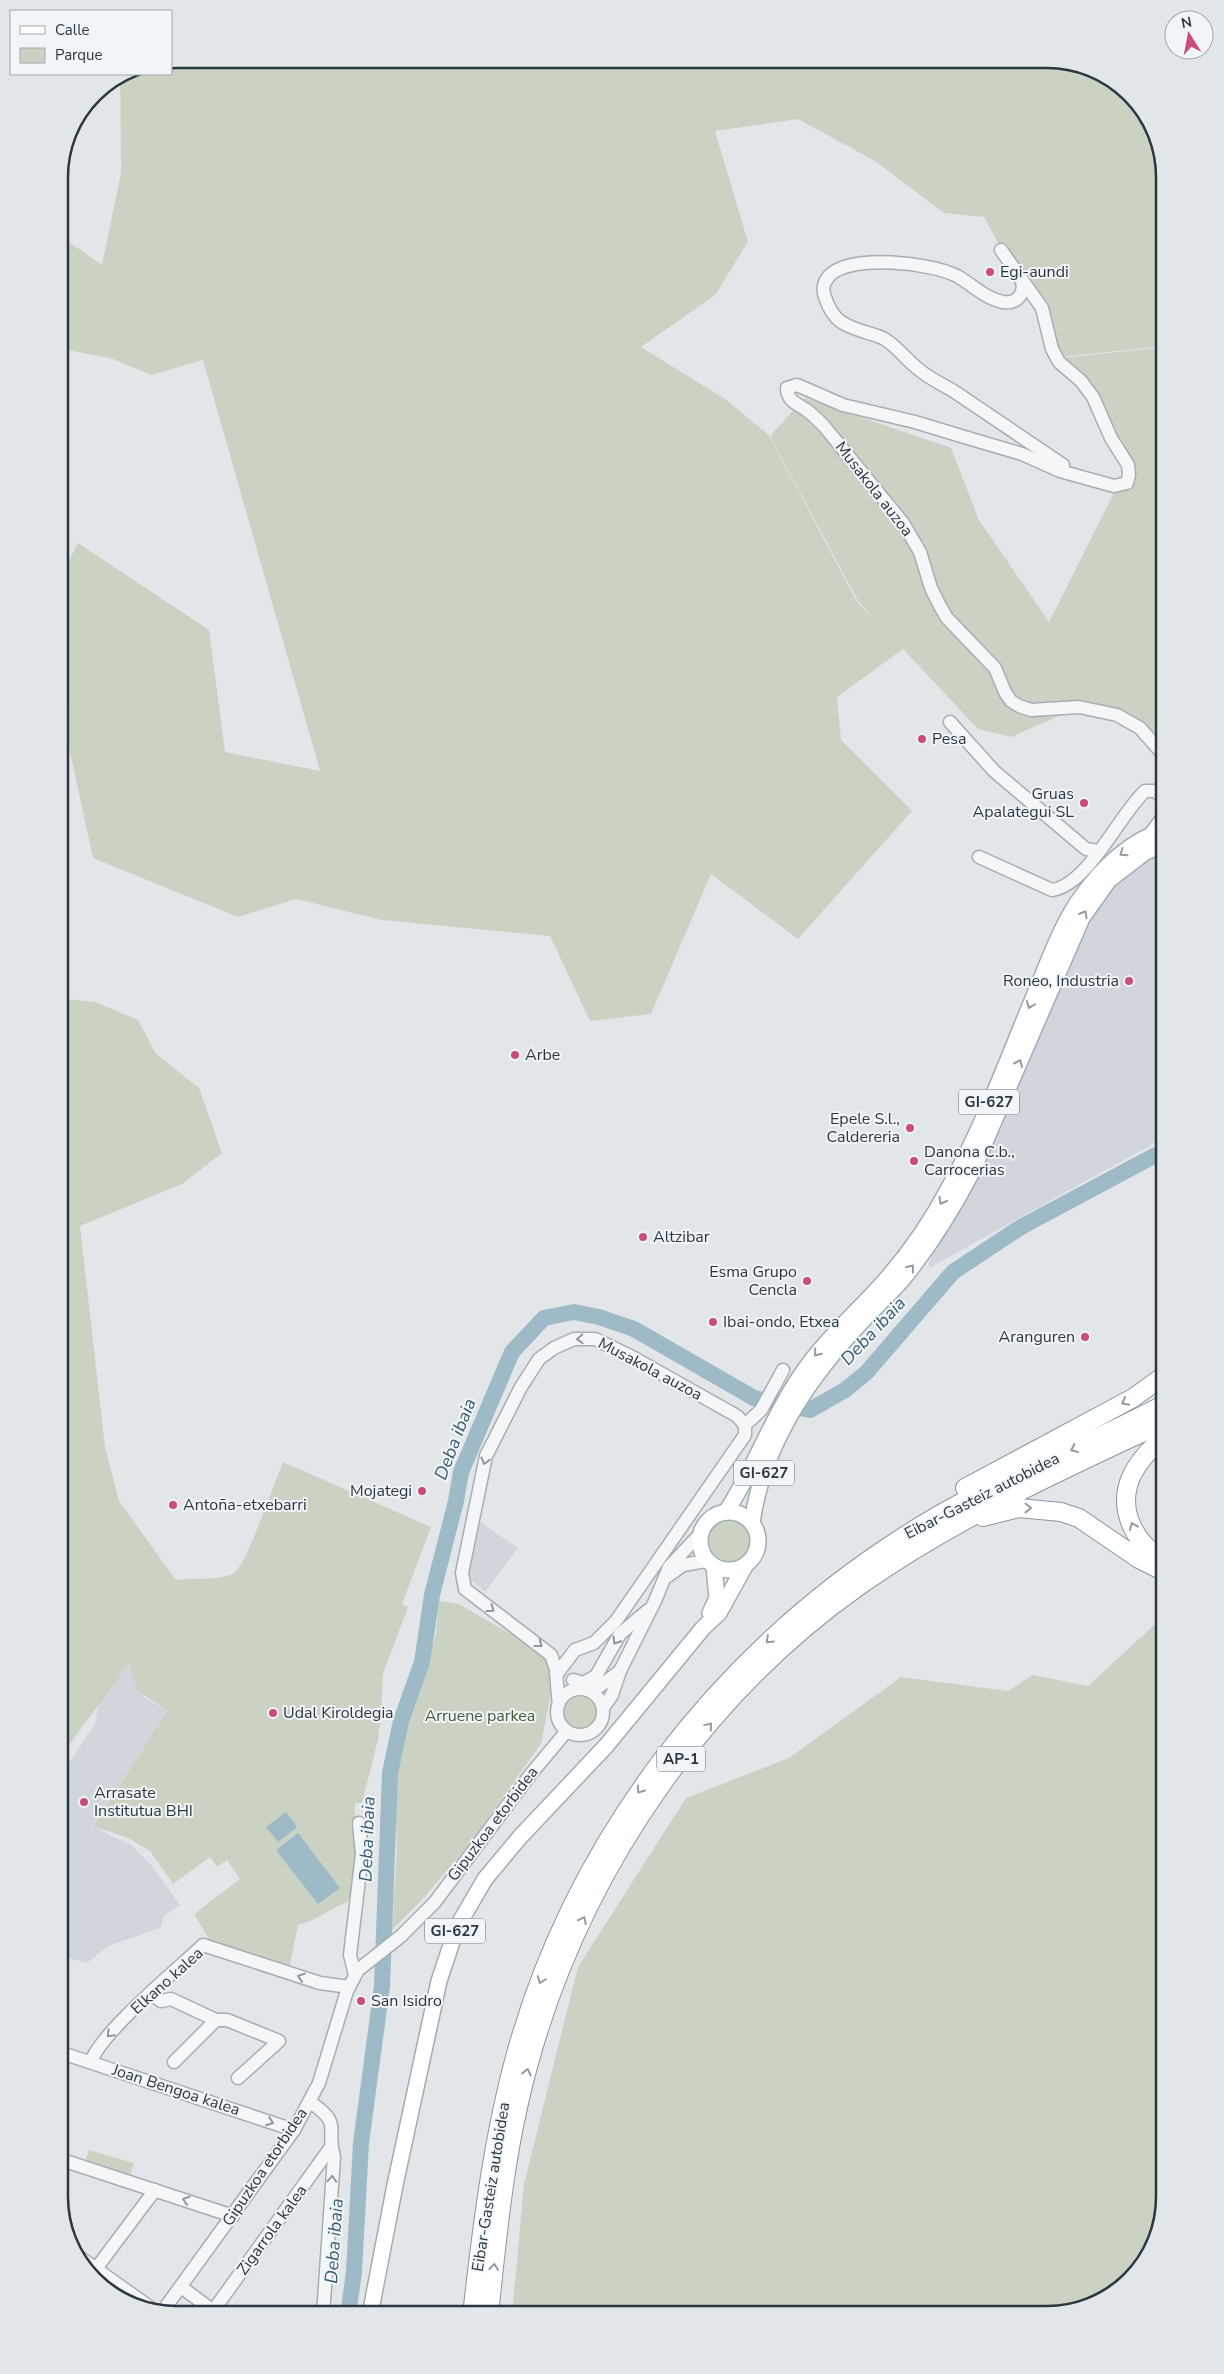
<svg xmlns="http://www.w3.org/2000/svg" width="1224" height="2374" viewBox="0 0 1224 2374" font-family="'Nunito Sans',sans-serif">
<rect width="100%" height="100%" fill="#e2e6e9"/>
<!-- built -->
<g fill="#d0d6db">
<path d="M1165,853V1137L929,1268V1262L978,1177L1089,922L1107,893L1135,868Z"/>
<path d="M479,1521L518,1548L485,1592L466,1575Z"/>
<path d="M129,1662L145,1698L167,1711L93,1825L111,1836L130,1844L151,1865L180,1905L164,1916L160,1928L108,1946L87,1963L69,1958L59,1950V1902L61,1899L59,1898V1778L95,1724L100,1695Z"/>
</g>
<!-- green -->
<g fill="#cad3c3">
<path d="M176,59H1056L1119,83L1156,132L1165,176V346L1062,357L1061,359L984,217L944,213L875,161L798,119L715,131L748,242L715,295L641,347L725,399L769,435L857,602L877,623L858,601L770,436L805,398L951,448L979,520L1049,622L1116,489L1136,474L1062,358L1165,347V754L1154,731L1075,709L1011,737L978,729L903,649L837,697L841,740L912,811L798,939L711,874L651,1014L590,1021L550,936L382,920L296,899L238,917L93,858L59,701V580L78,543L209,630L225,752L320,771L203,360L151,375L113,359L59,348V235L102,265L121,173L120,76L122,74H171V60Z"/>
<path d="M59,998L95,1002L138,1020L156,1054L199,1088L222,1153L182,1184L80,1226L105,1447L119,1501L176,1580C195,1577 216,1581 233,1574C246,1567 275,1481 283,1462L431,1527L402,1604L408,1607L383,1674L381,1716L378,1740L362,1803H355V1829L358,1853L352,1873L353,1887L348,1902C330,1908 317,1921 298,1925L289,1969L212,1944L194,1914L240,1879L227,1860L217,1867L210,1857L173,1884L150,1851L128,1838L93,1826L167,1711L137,1690L129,1663L59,1759Z"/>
<circle cx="728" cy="1542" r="25"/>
<path d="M439,1601L459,1604L543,1653L550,1659L553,1683L541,1744L471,1842L422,1900L392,1930L397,1847L394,1773L405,1732L418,1698L436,1633Z"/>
<path d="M1165,1615V2198L1145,2263L1092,2306L1048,2315H512L524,2184L578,1967L686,1798L789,1758L901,1677L1008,1691L1033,1675L1088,1686Z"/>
<circle cx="580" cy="1713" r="16"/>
<path d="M89,2150L134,2163L130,2176L85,2162Z"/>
</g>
<!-- water -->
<g fill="#9fbac7">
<path d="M286,1812L297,1827L278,1842L266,1827Z"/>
<path d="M298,1833L340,1888L318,1904L276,1850Z"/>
</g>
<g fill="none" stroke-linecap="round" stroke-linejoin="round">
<!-- river -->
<path stroke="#9fbac7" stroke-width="16" d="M348,2315L354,2272L361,2143L382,1986L390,1773L401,1721L422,1662L432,1595L456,1501L461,1472L512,1352L544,1318L574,1312L599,1317L634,1329L754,1398L810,1410L845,1390L866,1373L953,1272L1021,1227L1165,1150"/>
<defs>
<g id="minor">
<path d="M1001,250L1042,308L1052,349L1059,362L1081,381L1093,397L1111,438L1128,465L1129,475L1127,483L1114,486L1060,471L1022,454L961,436L915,422L843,405L797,385L787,388C787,402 799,404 809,412C814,416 819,421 824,426L903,523L920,552L931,588L940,606L947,618L995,668L1005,692L1011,701L1019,706L1031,710L1079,707L1117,715L1140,728L1161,752L1165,762"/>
<path d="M1022,282C1025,294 1017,304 1003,302C986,299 973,285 957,276C932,263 851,253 829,276C823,283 822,289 825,297C833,322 845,326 868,333C874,335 881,336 886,340C897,347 906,359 917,368C927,377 939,383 952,390L1063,465"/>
<path d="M950,722L994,771L1086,849L1099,851"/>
<path d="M1147,838L1162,818L1165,798"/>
<path d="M979,857L1052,890C1088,885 1119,815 1145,791H1155L1165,799"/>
<path d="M745,1425L761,1410L783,1370"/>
<path d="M668,1576L683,1565L706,1561"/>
<path d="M556,1675L575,1650L594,1643L616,1621L745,1435V1425L737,1416L634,1358L595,1339H574L554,1348L539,1359L521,1387L486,1456L462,1573L465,1589L551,1655L556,1669C557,1680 557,1692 559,1703"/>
<path d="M573,1680L583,1683L596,1676L620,1634L647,1611"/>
<circle cx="580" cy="1712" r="23"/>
<path d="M587,1690L600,1686L620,1671"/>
<path d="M603,1708L612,1695L620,1671L655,1601L669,1567L701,1533"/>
<path d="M355,1975L350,1955L362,1854L359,1823"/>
<path d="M152,1994L161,2001L171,1999L216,2020H227L279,2041L238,2078"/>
<path d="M59,2050L65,2054L294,2130"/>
<path d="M91,2062C100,2033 178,1969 203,1945L320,1983L349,1987"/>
<path d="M174,2062L216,2020"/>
<path d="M310,2102C344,2125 325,2127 334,2157L323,2315"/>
<path d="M59,2159L233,2216"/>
<path d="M78,2256L151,2308"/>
<path d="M92,2274L155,2190"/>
<path d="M181,2287L219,2315"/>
<path d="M213,2311L331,2147"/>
<path d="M162,2312L294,2130L319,2083L347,1991L358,1970L401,1936L435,1902L530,1775L566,1732"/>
</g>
<g id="major">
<circle cx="729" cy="1541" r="29"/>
<path d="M726,1512C757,1464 775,1409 809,1364C827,1339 849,1319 870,1297C902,1264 929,1226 950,1186C985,1123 1009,1055 1037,989C1050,958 1062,923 1082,896C1102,868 1131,840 1165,830"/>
<path d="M752,1523C762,1449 805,1383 855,1329C870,1312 887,1297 902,1280C930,1246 952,1210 972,1172L1082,918L1109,880L1144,853L1165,843"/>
<path d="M710,1613L717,1598L714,1567"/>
<path d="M370,2315L395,2185L439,1981L457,1927L485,1879L520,1837L606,1746L703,1628L719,1613L745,1566"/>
</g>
<g id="highway">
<path d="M965,1488L1133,1398L1165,1375"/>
<path d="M983,1517L1019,1508L1061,1512L1079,1518L1139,1559L1165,1572"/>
<path d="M1165,1560C1135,1545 1117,1510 1131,1477C1139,1460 1152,1447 1165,1435"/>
<path d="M472,2315C482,2226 493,2136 517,2050C577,1838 719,1655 903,1537C985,1483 1079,1450 1165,1404"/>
<path d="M489,2315C498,2226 507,2135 533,2049C586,1867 703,1696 859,1586C954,1519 1060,1471 1165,1422"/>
</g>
</defs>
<!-- minor casing -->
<use href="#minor" stroke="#a7aeb3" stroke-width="15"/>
<!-- major casing -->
<use href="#major" stroke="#a1adb4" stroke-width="18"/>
<!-- highway casing -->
<use href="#highway" stroke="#8a969f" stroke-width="20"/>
<!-- minor -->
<use href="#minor" stroke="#f4f6f8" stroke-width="12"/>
<!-- major -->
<use href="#major" stroke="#fff" stroke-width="15"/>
<!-- highway -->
<use href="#highway" stroke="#fff" stroke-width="18"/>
</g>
<!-- one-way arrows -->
<defs><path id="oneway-chevron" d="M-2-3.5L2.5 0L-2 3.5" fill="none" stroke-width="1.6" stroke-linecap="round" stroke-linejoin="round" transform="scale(1.25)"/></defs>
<g stroke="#959ba0">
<use href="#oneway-chevron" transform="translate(1123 853) rotate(145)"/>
<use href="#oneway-chevron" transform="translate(1084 914) rotate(-60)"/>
<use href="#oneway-chevron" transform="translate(1030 1005) rotate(113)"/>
<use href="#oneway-chevron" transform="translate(1019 1063) rotate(-66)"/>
<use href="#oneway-chevron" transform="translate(942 1201) rotate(120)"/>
<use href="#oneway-chevron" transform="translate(911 1268) rotate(-52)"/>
<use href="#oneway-chevron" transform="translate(817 1353) rotate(129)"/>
<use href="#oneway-chevron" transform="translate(1125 1402) rotate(152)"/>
<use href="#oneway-chevron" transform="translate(1074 1449) rotate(155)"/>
<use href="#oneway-chevron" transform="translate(1028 1508) rotate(1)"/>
<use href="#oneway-chevron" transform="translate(1133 1526) rotate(-113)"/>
<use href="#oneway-chevron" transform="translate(769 1640) rotate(137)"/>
<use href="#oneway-chevron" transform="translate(709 1726) rotate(-50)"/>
<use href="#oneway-chevron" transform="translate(640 1790) rotate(126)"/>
<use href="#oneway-chevron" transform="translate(583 1920) rotate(-63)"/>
<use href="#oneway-chevron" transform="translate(541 1980) rotate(111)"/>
<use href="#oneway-chevron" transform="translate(527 2072) rotate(-76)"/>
<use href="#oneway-chevron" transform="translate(494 2267) rotate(-83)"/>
</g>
<g stroke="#90969c">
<use href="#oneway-chevron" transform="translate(580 1339) rotate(177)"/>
<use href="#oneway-chevron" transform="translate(485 1461) rotate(105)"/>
<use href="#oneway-chevron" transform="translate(491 1609) rotate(36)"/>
<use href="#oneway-chevron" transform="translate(616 1641) rotate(122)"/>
<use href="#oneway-chevron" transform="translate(539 1644) rotate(37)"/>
<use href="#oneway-chevron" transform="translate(301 1977) rotate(-162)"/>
<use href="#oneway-chevron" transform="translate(110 2034) rotate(134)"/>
<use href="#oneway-chevron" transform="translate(270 2122) rotate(20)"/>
<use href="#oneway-chevron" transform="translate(332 2179) rotate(-86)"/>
<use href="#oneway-chevron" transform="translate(186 2200) rotate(-162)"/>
</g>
<!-- markers -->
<g fill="#c84d77" stroke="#f1f5f7" stroke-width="2">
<circle cx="990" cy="272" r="5"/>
<circle cx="922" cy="739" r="5"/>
<circle cx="1084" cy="803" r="5"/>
<circle cx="1129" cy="981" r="5"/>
<circle cx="515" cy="1055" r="5"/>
<circle cx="910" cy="1128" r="5"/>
<circle cx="914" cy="1161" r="5"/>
<circle cx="643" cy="1237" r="5"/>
<circle cx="807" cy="1281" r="5"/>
<circle cx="713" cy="1322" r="5"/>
<circle cx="1085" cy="1337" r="5"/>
<circle cx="422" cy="1491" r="5"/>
<circle cx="173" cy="1505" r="5"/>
<circle cx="273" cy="1713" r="5"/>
<circle cx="84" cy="1802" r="5"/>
<circle cx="361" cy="2001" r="5"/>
</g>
<g text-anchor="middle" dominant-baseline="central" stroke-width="4" stroke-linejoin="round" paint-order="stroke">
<!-- shield labels -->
<g fill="#f1f5f7" stroke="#667077" stroke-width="1">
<rect x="959" y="1089.5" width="60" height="25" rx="4"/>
<rect x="734" y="1460.5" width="60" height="25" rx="4"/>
<rect x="657" y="1746.5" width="48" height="25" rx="4"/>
<rect x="425" y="1918.5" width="60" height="25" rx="4"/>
</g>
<g font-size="15" font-weight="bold" fill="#2b3740">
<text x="989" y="1102">GI-627</text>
<text x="764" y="1473">GI-627</text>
<text x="681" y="1759">AP-1</text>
<text x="455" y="1931">GI-627</text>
</g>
<!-- poi labels -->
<g font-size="16" fill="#2b3740" stroke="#f1f5f7" text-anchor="start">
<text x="1000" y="272">Egi-aundi</text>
<text x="932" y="739">Pesa</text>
<text x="1074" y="794" text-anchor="end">Gruas<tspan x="1074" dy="18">Apalategui SL</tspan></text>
<text x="1119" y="981" text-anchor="end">Roneo, Industria</text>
<text x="525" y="1055">Arbe</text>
<text x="900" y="1119" text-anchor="end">Epele S.l.,<tspan x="900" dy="18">Caldereria</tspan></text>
<text x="924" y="1152">Danona C.b.,<tspan x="924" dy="18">Carrocerias</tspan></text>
<text x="653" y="1237">Altzibar</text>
<text x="797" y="1272" text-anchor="end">Esma Grupo<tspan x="797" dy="18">Cencla</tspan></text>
<text x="723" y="1322">Ibai-ondo, Etxea</text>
<text x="1075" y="1337" text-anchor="end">Aranguren</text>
<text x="412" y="1491" text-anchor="end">Mojategi</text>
<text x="183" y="1505">Antoña-etxebarri</text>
<text x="283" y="1713">Udal Kiroldegia</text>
<text x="94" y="1793">Arrasate<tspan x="94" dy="18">Institutua BHI</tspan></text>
<text x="371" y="2001">San Isidro</text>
</g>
<!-- street labels -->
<g font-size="16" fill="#2b3740" stroke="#f1f5f7">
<text transform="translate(874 489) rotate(52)">Musakola auzoa</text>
<text transform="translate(650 1369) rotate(28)">Musakola auzoa</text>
<text transform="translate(982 1496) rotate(-27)">Eibar-Gasteiz autobidea</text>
<text transform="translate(493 1824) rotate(-53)">Gipuzkoa etorbidea</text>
<text transform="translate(167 1981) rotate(-42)">Elkano kalea</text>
<text transform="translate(176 2090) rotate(18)">Joan Bengoa kalea</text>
<text transform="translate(265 2167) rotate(-56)">Gipuzkoa etorbidea</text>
<text transform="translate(491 2187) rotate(-81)">Eibar-Gasteiz autobidea</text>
<text transform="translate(272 2230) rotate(-54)">Zigarrola kalea</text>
</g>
<!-- park labels -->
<g font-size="16" fill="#465b39" stroke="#f1f5f7">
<text x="480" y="1716">Arruene parkea</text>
</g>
<!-- water labels -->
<g font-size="18" font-style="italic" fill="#375d72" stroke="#f1f5f7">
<text transform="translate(873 1331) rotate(-47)">Deba ibaia</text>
<text transform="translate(455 1439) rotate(-69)">Deba ibaia</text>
<text transform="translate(367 1839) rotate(-88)">Deba ibaia</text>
<text transform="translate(334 2241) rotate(-86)">Deba ibaia</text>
</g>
</g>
<!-- crop -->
<path d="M0 0H1224V2374H0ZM177 68H1047A109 109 0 0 1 1156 177V2197A109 109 0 0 1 1047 2306H177A109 109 0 0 1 68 2197V177A109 109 0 0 1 177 68Z" fill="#e1e6e8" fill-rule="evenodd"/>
<path fill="none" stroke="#2b3740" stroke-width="2.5" d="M177 68H1047A109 109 0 0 1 1156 177V2197A109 109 0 0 1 1047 2306H177A109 109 0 0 1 68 2197V177A109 109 0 0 1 177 68Z"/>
<!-- legend -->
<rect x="10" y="10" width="162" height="65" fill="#f1f5f7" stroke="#a2a9ae"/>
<rect x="20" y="26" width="25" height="8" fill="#ffffff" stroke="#a2a9ae"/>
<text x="55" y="35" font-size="15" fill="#2b3740">Calle</text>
<rect x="20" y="48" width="25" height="15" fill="#cad3c3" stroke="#a2a9ae"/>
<text x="55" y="60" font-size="15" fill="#2b3740">Parque</text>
<!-- north arrow -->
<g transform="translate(1189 35) rotate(349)"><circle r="24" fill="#f1f5f7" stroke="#a2a9ae"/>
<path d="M0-4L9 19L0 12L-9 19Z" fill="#c84d77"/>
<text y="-8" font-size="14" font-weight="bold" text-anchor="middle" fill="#2b3740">N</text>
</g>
</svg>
